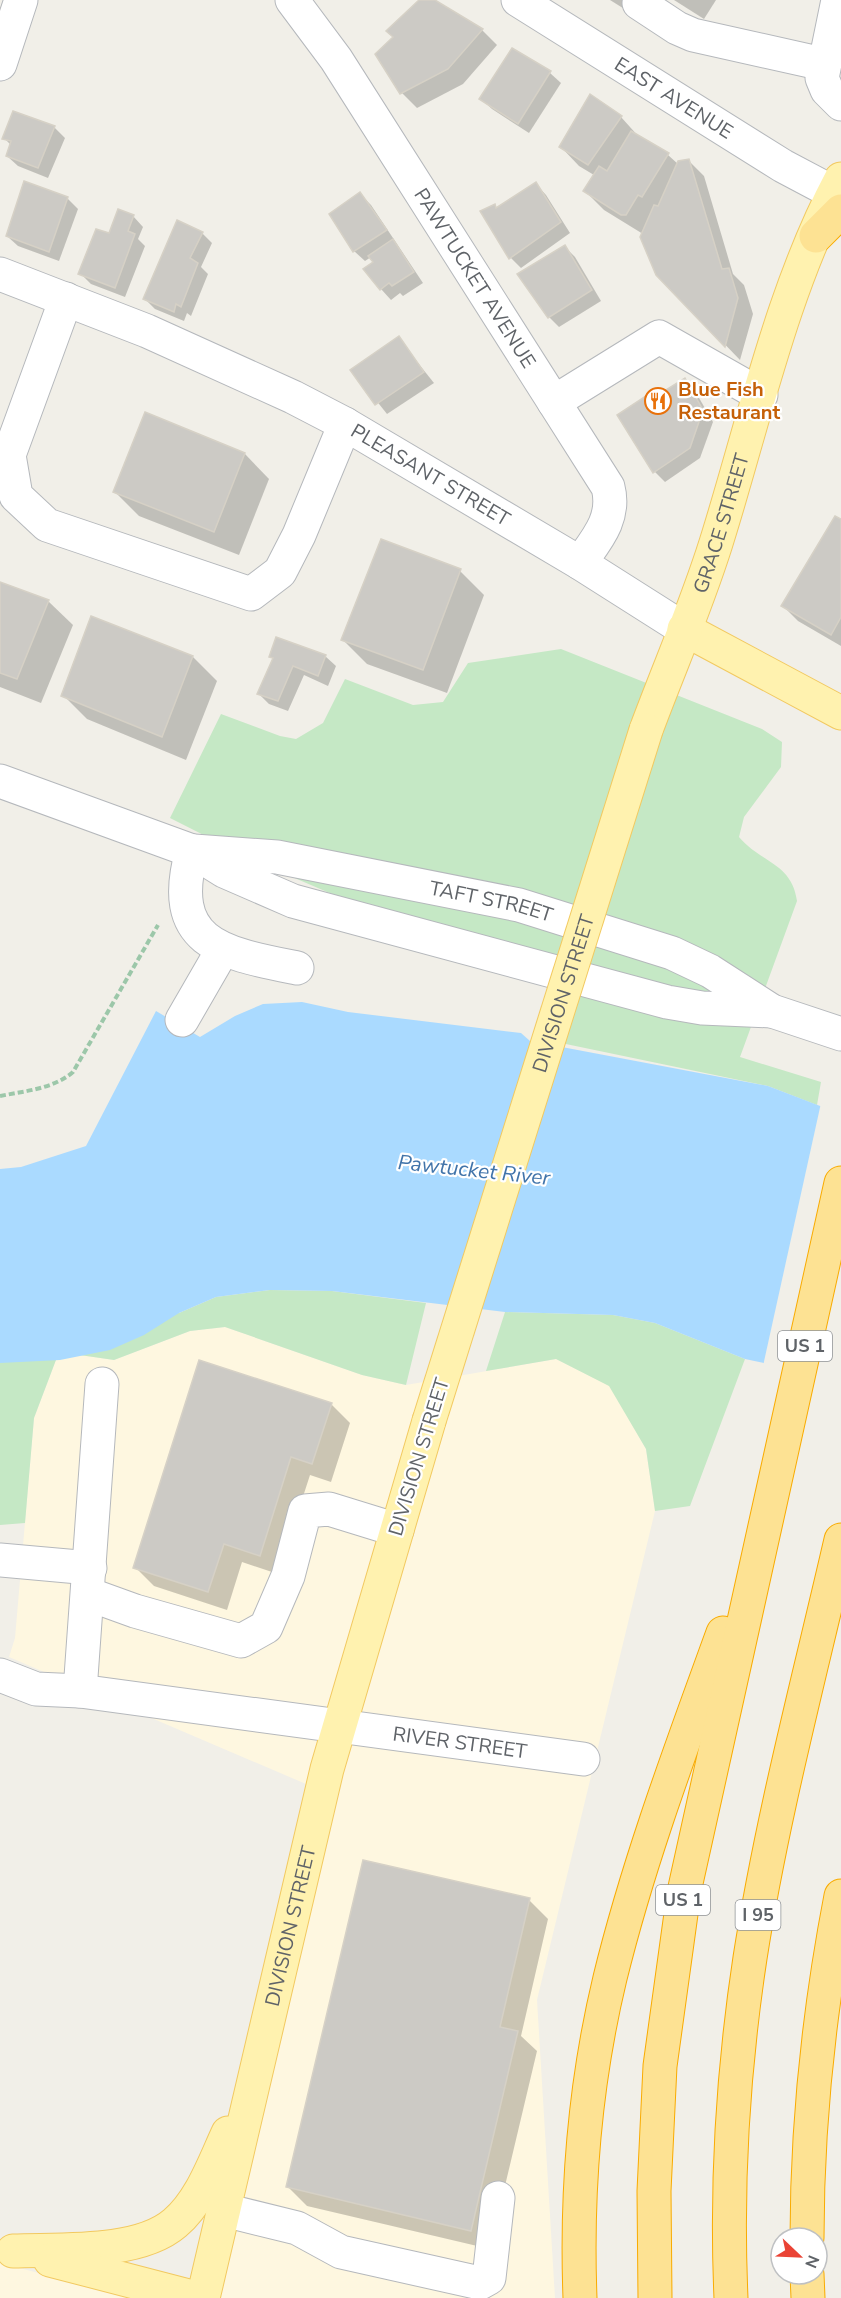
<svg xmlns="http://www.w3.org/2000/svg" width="841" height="2298" viewBox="0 0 841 2298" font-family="'Nunito Sans',sans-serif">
<rect width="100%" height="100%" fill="#f1efe8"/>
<!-- commercial -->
<g fill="#fef7e0">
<path d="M225,1327L362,1375L406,1385L556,1359L610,1386L646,1449L655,1511L537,2000L555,2298H213L327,1793L9,1657L15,1638L34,1418L59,1352L114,1360L190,1331Z"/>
<path d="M0,2263L116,2293L142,2298H0Z"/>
</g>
<!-- green -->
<g fill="#c5e8c5">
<path d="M561,649L762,729L782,742L781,767L744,817L739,837C761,863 792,863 797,901L740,1057L821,1082L817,1105L768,1086L561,1043L553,989L255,861L170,818L221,714L280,736L296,739L323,723L345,679L413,705L443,702L468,663Z"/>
<path d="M270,1290L332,1291L426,1303L406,1385L362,1375L225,1327L190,1331L114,1360L59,1352L34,1418L25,1523L0,1525V1321L179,1313L216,1297Z"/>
<path d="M505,1312L613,1315L655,1323L745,1359L690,1506L655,1511L646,1449L609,1386L556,1359L486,1371Z"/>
</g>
<!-- water -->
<path fill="#aadaff" d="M302,1002L348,1012L521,1033L530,1041L768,1086L841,1114L787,1368L745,1359L655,1323L613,1315L505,1312L332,1291L270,1290L216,1297L179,1313L144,1335L110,1350L60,1360L0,1363V1169L21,1167L86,1146L156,1011L200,1037L235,1016L263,1004Z"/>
<!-- pier -->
<path fill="#f1efe8" d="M821,1103L841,1111V1386L763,1366Z"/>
<!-- shadow -->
<g fill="#0003">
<path d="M421,0H434L482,30L497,45L463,84L417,108L402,93L394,38Z"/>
<path d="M610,0H643L634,15Z"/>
<path d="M674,0H716L704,19Z"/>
<path d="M512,50L550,73L561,83L529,133L492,109L481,99Z"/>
<path d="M621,117L639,137L668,155L678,164L689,161L704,176L733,274L744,285L753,314L740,360L657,274L643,234L604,210L585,191L594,175L579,166L561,147Z"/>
<path d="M54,127L65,138L48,178L18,166L7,156L11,145L4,138Z"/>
<path d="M536,184L546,195L570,233L521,268L511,258L482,212L494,206L497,209Z"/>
<path d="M360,194L371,205L423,283L403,296L400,293L391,300L381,289L375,262L371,257L365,261L354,251Z"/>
<path d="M67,198L78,209L59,261L18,246L7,236Z"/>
<path d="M133,216L143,227L138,239L145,246L125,297L91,284L80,273L110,235Z"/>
<path d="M202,233L212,243L201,267L208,274L191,316L187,313L184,321L155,309L145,299Z"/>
<path d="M565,247L575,257L601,301L559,327L549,317Z"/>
<path d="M398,338L434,383L387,414L352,370Z"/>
<path d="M685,380L695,391L713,422L700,458L665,482L655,472L620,415Z"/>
<path d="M146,414L245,454L269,479L239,555L139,516L115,492Z"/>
<path d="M841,521V646L798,621L783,606Z"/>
<path d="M460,571L484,595L447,693L367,664L343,640Z"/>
<path d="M0,583L48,601L73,625L41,703L0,687Z"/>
<path d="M271,656H325L336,666L328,686L304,675L288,711L269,704L259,694L274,660Z"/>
<path d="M193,657L217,681L186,760L87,719L63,695Z"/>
<path d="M331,1404L350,1423L331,1482L310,1475L278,1574L242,1562L227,1610L154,1586L135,1567Z"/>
<path d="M529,1900L548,1919L521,2036L537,2051L490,2249L307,2206L288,2187Z"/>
</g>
<!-- building -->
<g fill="#cccac5" stroke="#d6d1c6" stroke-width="1.5">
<path d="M419,0H435L483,29L448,69L400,94L375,54L393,37L386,31Z"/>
<path d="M512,48L551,71L518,124L479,99Z"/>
<path d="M590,94L622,116L588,165L559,147Z"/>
<path d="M13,111L55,126L38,168L6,156L11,141L2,139Z"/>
<path d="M631,131L669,153L642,197L638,195L626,215H621L583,191L599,166L607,171Z"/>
<path d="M689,159L722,269L729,268L738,298L725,347L656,275L640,237L654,205L658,206L678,161Z"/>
<path d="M24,181L68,197L49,252L6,236Z"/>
<path d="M536,182L561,222L509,259L480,211L495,204L496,208Z"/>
<path d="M360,192L387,230L353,252L329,214Z"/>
<path d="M118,209L134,215L128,231L135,234L115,288L78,274L96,229L109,233Z"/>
<path d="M177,220L203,232L190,258L198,263L181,307L176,304L174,312L143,299Z"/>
<path d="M393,239L414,272L392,286L389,283L380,290L363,269L373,262L368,256Z"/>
<path d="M565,245L592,290L548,318L517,274Z"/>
<path d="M399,336L424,372L375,405L350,370Z"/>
<path d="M685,378L703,410L690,448L653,473L617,415L655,390L658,395Z"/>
<path d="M145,412L245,453L214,532L113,492Z"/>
<path d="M835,516L841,519V617L831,635L781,606Z"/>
<path d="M381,539L461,569L423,670L341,640Z"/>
<path d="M0,582L49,600L17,679L0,673Z"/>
<path d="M91,616L193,656L162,737L61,696Z"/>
<path d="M276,637L326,655L318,676L293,666L278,701L257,694L273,658L269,657Z"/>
<path d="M199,1360L332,1403L312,1464L291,1457L260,1556L224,1544L208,1592L133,1568Z"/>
<path d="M363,1860L530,1898L500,2027L518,2031L471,2231L286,2187Z"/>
</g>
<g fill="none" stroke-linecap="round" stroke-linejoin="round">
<defs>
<g id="minor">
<path id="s1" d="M292,0L336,59L608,487C616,518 597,539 580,563"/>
<path id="s2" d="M518,0L783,166L834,193"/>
<path d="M838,0L822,78L827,90L841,104"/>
<path d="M639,3L677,28L693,35L823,64"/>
<path d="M0,64L21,0"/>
<path id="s3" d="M0,274L147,331L293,397L345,424L580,563L684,629"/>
<path d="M66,299L9,455L16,496L47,525L251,594L280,572L299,535L345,424"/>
<path d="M554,402L659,337L761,395"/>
<path d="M0,781L192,851L224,871L293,901L667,1002L702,1008L772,1011"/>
<path d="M192,851C166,944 222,953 297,968"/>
<path id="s4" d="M194,851L277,857L519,905L672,953L710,971L772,1011L841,1034"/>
<path d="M182,1020L223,949"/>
<path d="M0,1560L90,1568"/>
<path d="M88,1594L135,1611L241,1641L266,1627L288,1576L305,1511L329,1509L397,1530"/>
<path id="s5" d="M0,1675L36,1689L80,1691L583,1759"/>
<path d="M80,1691L102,1384"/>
<path d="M224,2210L297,2228L341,2252L480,2283L489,2278L498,2198"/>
</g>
<g id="major">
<path d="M684,629L841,713"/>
<path id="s6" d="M646,730C669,668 696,607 716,543C754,422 781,292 841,179"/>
<path d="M13,2251C59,2249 138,2255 175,2223C201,2201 214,2163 228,2133"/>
<path d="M50,2260L196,2298"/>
<path id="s7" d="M203,2298L327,1769L429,1421"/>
</g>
<g id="highway">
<path d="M816,236L841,211"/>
<path d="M807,2238C807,2122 819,2010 841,1896"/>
<path d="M807,2274L808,2298"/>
<path d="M580,2298C576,2191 585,2082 610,1978C639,1860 682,1746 723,1633"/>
<path d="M655,2298L654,2191L660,2066L684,1892L841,1183"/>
<path d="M731,2298C726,2185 733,2070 750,1958C772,1817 809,1679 841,1540"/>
</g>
</defs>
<!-- minor casing -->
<use href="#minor" stroke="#b5b8bc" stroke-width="35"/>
<!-- major casing -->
<use href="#major" stroke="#f2c960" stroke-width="35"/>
<!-- highway casing -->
<use href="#highway" stroke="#f9ab00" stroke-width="35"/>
<!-- path -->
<path stroke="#9cc7a9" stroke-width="4" stroke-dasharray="6 3" stroke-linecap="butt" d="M0,1096C25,1091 53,1089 73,1072L158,925"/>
<!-- minor -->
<use href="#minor" stroke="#fff" stroke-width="33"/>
<!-- major -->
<use href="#major" stroke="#fff2af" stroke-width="33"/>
<!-- highway -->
<use href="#highway" stroke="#fde293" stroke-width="33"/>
<defs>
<g id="major-bridge">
<path id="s8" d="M429,1421L646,730"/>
</g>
</defs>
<!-- major-bridge casing -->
<use href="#major-bridge" stroke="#f2c960" stroke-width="35" stroke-linecap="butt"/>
<!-- major-bridge -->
<use href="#major-bridge" stroke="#fff2af" stroke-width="33"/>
</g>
<!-- icons -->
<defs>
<symbol id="restaurant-ring" viewBox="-11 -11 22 22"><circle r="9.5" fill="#fff" stroke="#e8710a" stroke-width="1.5"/><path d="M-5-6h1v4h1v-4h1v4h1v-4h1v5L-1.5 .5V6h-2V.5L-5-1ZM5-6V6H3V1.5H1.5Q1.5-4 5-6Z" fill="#e8710a"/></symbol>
</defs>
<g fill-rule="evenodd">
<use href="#restaurant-ring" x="643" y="386" width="30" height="30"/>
</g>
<g text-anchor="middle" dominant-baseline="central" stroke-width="4.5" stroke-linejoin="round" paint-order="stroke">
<!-- shield labels -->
<g fill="#fff" stroke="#8f9295" stroke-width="1.5">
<rect x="778" y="1331" width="54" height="30" rx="4.5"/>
<rect x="656" y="1885" width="54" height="30" rx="4.5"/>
<rect x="735.5" y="1900" width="45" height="30" rx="4.5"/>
</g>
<g font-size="18" font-weight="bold" fill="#5f6368">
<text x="805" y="1346">US 1</text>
<text x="683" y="1900">US 1</text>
<text x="758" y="1915">I 95</text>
</g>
<!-- street labels -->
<g font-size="20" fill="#5f6368" stroke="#fff">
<text stroke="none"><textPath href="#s2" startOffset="184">EAST AVENUE</textPath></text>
<text stroke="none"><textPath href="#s1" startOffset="333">PAWTUCKET AVENUE</textPath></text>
<text stroke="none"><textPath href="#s3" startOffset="476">PLEASANT STREET</textPath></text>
<text stroke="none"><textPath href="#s6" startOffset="220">GRACE STREET</textPath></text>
<text stroke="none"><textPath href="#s4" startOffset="302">TAFT STREET</textPath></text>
<text stroke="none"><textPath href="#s8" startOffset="448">DIVISION STREET</textPath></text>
<text transform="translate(419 1457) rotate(-73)">DIVISION STREET</text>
<text stroke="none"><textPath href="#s5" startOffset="466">RIVER STREET</textPath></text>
<text stroke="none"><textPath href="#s7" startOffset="382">DIVISION STREET</textPath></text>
</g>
<!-- food labels -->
<g font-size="20" font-weight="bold" fill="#c56008" stroke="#fff" text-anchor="start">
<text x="678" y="389">Blue Fish<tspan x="678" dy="23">Restaurant</tspan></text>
</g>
<!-- water labels -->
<g font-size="21" font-style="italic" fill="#4174aa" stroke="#fff">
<text transform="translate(474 1170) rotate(6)">Pawtucket River</text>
</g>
</g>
<!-- north arrow -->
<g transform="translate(799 2256) rotate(113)"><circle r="28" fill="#ffffff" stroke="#bfc1c3" stroke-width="1.5"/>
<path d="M0-4.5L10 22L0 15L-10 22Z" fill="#ea4335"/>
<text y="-9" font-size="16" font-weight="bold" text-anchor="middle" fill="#5f6368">N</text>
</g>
</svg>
